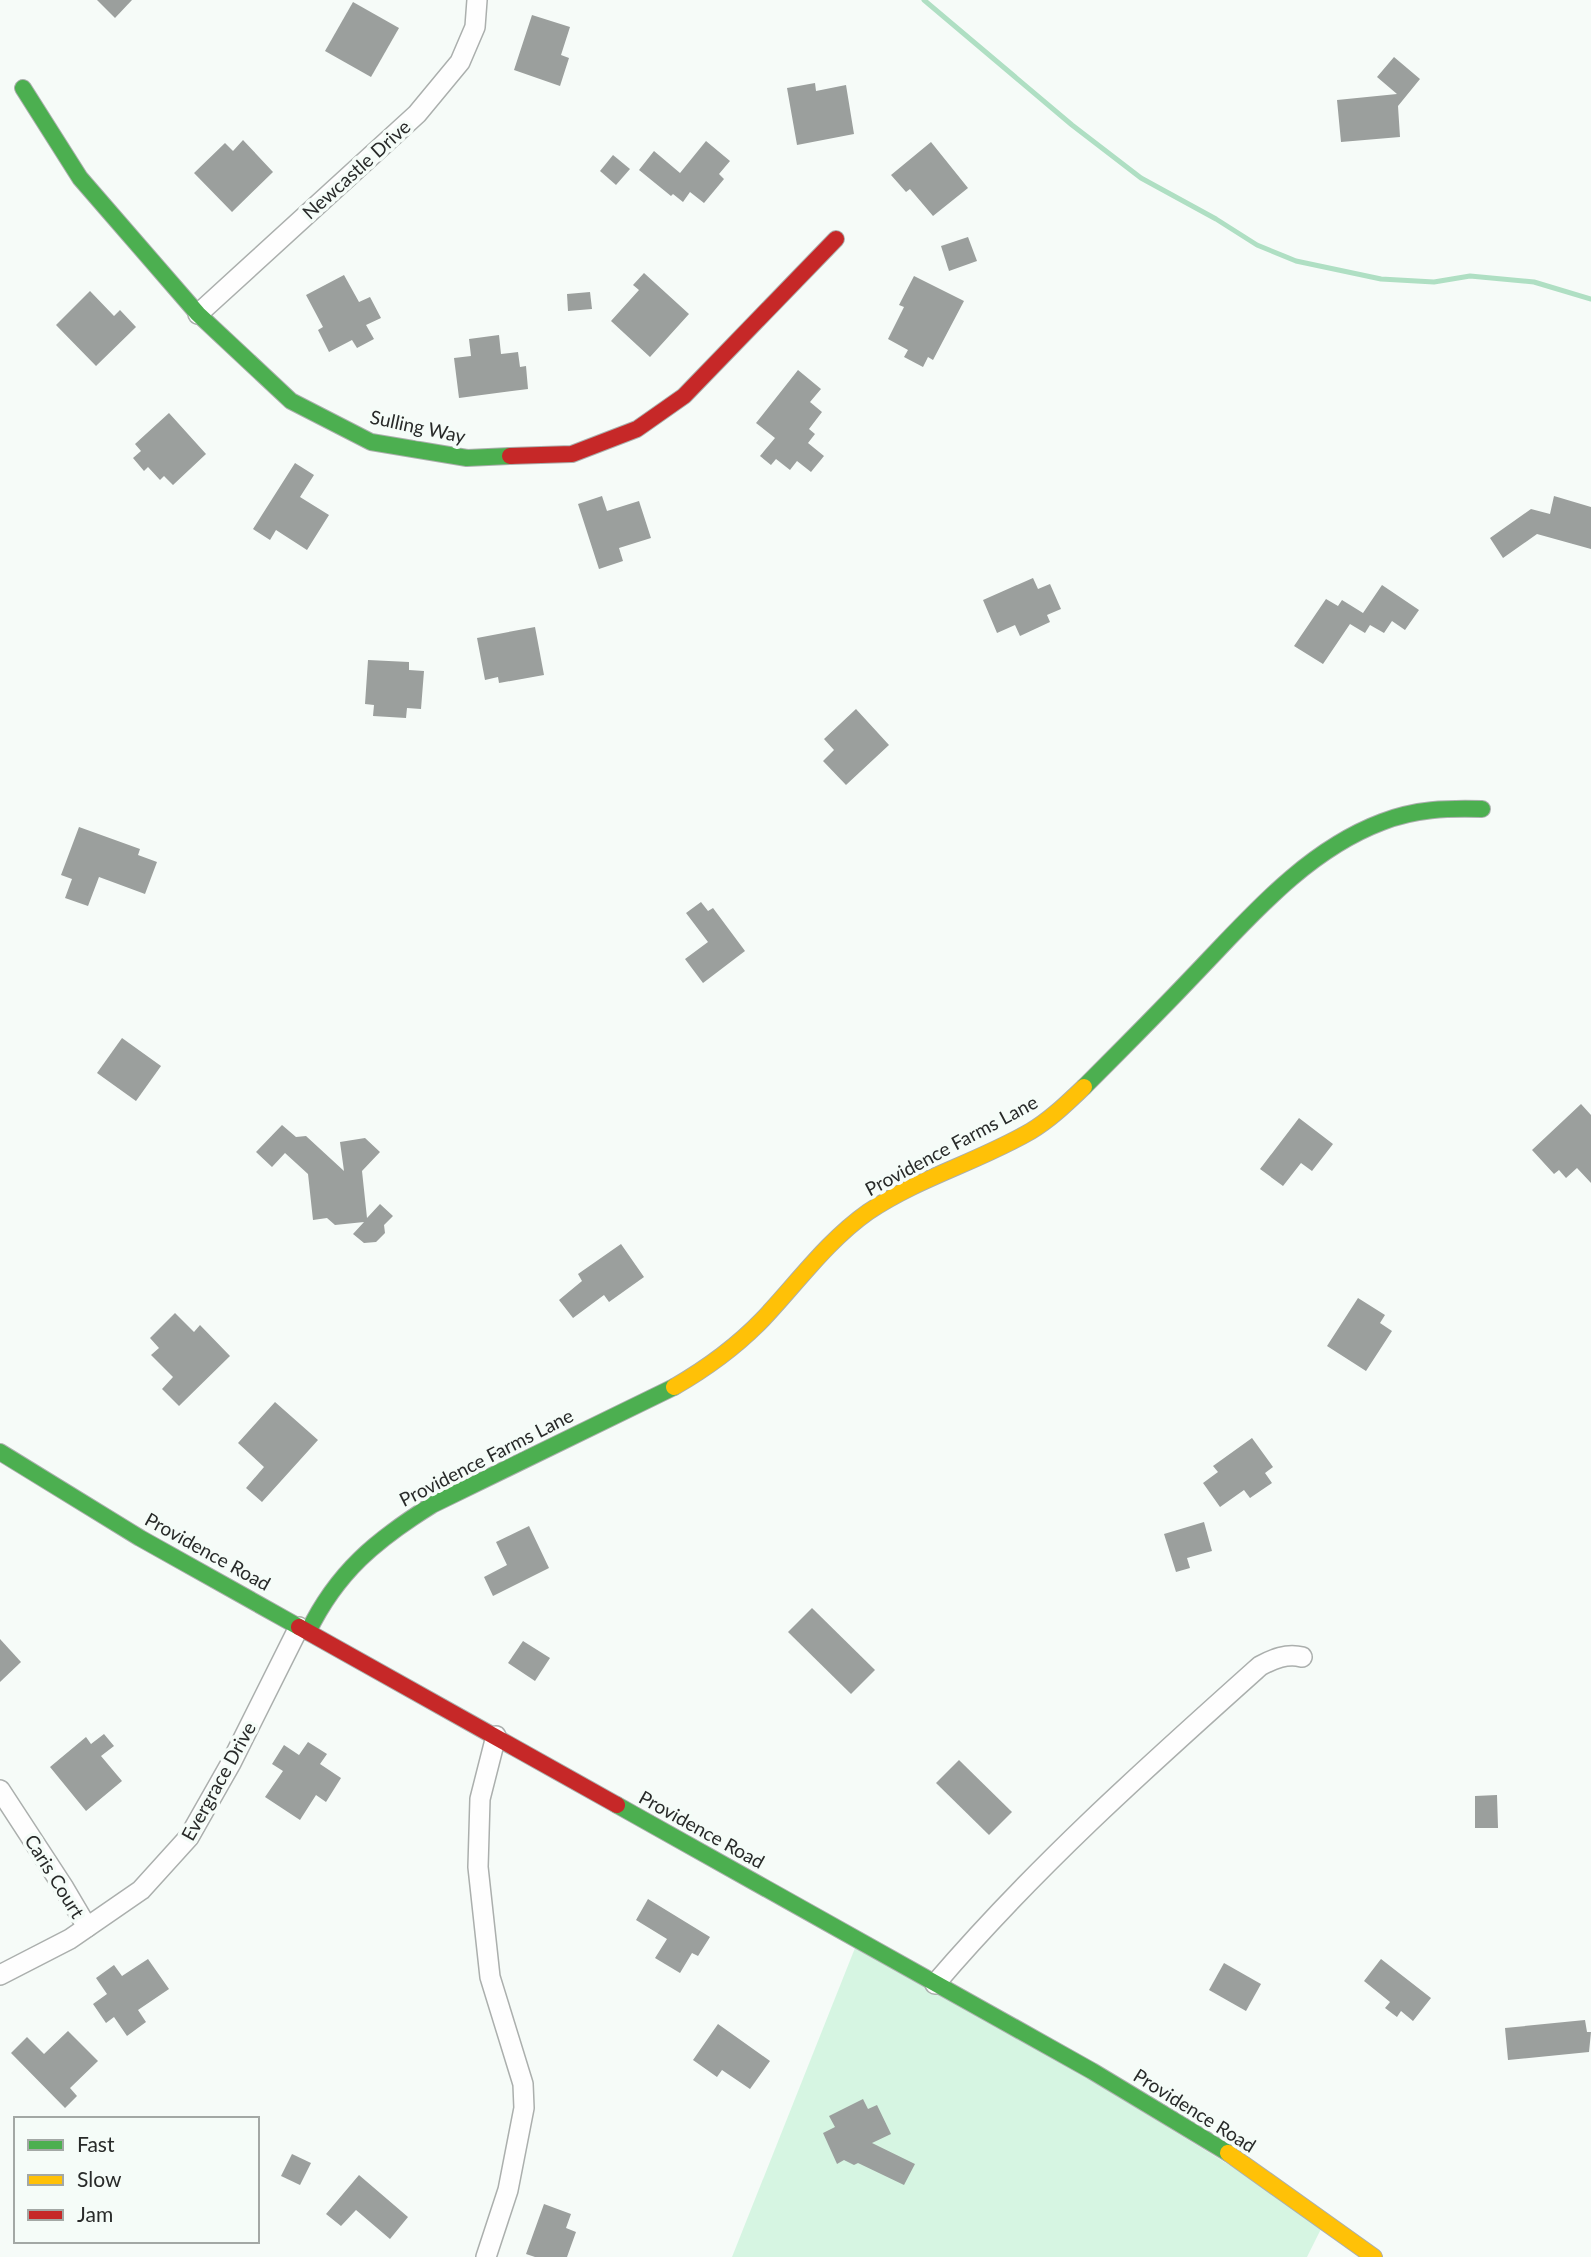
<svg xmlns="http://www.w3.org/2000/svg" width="1591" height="2257" viewBox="0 0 1591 2257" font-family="Lato,sans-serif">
<rect width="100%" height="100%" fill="#f6fbf8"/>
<!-- green -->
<path fill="#d6f5e2" d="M859,1938L1324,2223L1307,2257H732Z"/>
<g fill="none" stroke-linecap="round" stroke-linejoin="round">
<!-- stream -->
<path stroke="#afdfc3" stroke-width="5" d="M924,0L1072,125L1141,178L1216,219L1257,245L1296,261L1381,279L1434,282L1470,276L1534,282L1591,299"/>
</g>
<!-- building -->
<g fill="#9b9f9d">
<path d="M97,0H132L115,18Z"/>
<path d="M353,2L399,28L371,77L325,51Z"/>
<path d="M532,15L570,27L561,55L569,58L560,86L514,70Z"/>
<path d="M1394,57L1420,79L1398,106L1400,137L1341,142L1337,100L1397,94L1377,77Z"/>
<path d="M815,83L816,91L846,85L854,134L797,145L787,88Z"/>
<path d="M243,140L273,172L232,212L194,173L225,143L233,151Z"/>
<path d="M706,141L730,161L719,174L724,179L704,203L690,192L683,202L673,194L671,196L639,170L654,151L680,173Z"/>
<path d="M931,142L968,188L933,216L910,189L906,192L891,175Z"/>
<path d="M613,155L630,169L616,185L600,171Z"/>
<path d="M968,237L977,261L949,271L941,246Z"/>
<path d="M644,273L689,314L650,357L611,321L639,290L633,285Z"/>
<path d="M344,275L359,302L370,297L381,318L366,325L374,339L357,348L352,340L329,352L318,330L323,327L306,295Z"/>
<path d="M914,276L964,301L933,360L928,357L923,367L904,357L908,350L888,339L904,307L899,305Z"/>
<path d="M90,291L114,316L120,310L136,327L96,366L56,325Z"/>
<path d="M590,292L592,309L568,311L567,294Z"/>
<path d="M499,335L501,354L518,352L520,367L526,366L528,389L459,398L454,358L471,356L469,339Z"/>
<path d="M798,370L821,389L810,402L822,412L809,429L815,434L808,443L824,456L811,472L797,461L790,470L776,459L771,465L760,456L775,438L756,423Z"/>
<path d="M169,413L206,454L173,485L164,476L160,480L148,467L144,471L133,458L141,451L135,444Z"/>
<path d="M295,463L314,475L300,497L329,515L307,550L276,530L270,540L253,529Z"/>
<path d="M602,496L607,511L639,501L651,538L619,548L623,561L599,569L578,504Z"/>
<path d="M1554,496L1591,507V549L1537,534L1503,558L1490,538L1531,509L1550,514Z"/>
<path d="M1033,578L1038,589L1050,584L1061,609L1047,615L1050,622L1020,636L1015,625L997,633L983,600Z"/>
<path d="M1382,585L1419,610L1405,630L1392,621L1384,633L1370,625L1365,633L1350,624L1323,664L1294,646L1326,599L1338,606L1342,600L1363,613Z"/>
<path d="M535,627L544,675L499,683L498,677L485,680L477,638Z"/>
<path d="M368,660L409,662V670L424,671L421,709L407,708L406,718L373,716L374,705L365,704Z"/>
<path d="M856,709L889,745L846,785L823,761L834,750L824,739Z"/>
<path d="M79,827L140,849L138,855L157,862L145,894L99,877L88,906L65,898L72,879L61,875Z"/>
<path d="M701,902L708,911L713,908L745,951L703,983L685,959L708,942L686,913Z"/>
<path d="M122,1038L161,1066L136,1101L97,1073Z"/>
<path d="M1581,1104L1591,1115V1183L1577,1168L1566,1178L1559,1170L1554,1174L1532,1150Z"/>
<path d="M1299,1118L1333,1144L1312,1171L1301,1163L1283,1186L1260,1169Z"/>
<path d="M282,1125L296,1137L306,1136L344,1171L340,1142L365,1138L380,1152L362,1171L367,1218L380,1204L393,1216L384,1225L385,1233L376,1242L364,1243L353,1234L364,1222L335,1225L327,1218L313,1220L308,1174L285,1153L272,1167L256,1152Z"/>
<path d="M621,1244L644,1277L609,1302L604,1295L573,1318L559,1300L582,1281L578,1274Z"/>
<path d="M1358,1298L1385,1315L1380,1323L1392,1331L1366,1371L1327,1346Z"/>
<path d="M175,1313L194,1332L200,1325L230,1356L179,1406L162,1389L173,1377L151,1355L159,1348L150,1338Z"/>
<path d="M275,1402L318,1440L262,1502L246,1488L264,1467L238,1443Z"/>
<path d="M1252,1438L1273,1467L1265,1473L1272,1483L1250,1498L1244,1490L1220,1507L1203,1483L1218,1472L1213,1466Z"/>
<path d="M1204,1522L1212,1551L1187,1558L1190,1568L1176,1572L1164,1534Z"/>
<path d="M529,1526L549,1568L493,1596L484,1577L507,1565L496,1542Z"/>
<path d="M812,1608L875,1670L851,1694L788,1632Z"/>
<path d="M0,1639L21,1662L0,1682Z"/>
<path d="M523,1641L550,1658L535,1681L508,1663Z"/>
<path d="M104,1734L114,1746L101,1756L122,1781L86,1811L50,1767L86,1737L91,1744Z"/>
<path d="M308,1742L327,1754L320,1764L341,1778L326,1802L316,1795L300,1820L265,1797L283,1771L272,1764L284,1745L299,1755Z"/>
<path d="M959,1760L1012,1812L989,1835L936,1783Z"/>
<path d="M1497,1795L1498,1828H1475V1796Z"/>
<path d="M648,1899L710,1937L698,1956L692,1953L680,1973L655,1958L667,1939L636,1920Z"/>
<path d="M148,1959L169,1989L138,2010L146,2022L127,2036L114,2017L106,2023L93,2004L107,1994L96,1978L114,1965L122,1976Z"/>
<path d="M1381,1959L1431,1998L1413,2021L1401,2011L1397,2017L1385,2008L1390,2002L1364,1981Z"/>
<path d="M1224,1963L1261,1984L1246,2011L1209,1990Z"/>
<path d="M1585,2020L1587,2032H1591L1589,2052L1508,2060L1505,2028Z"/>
<path d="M718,2024L770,2061L750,2089L722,2070L717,2077L693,2060Z"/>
<path d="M68,2031L98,2061L70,2088L77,2096L65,2108L11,2053L27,2037L44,2054Z"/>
<path d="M863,2099L868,2109L877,2105L891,2134L872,2143L915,2164L904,2185L858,2163L854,2165L844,2160L837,2164L823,2133L835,2127L829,2116Z"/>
<path d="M292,2154L311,2163L300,2185L281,2176Z"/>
<path d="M359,2175L408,2217L390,2239L356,2210L341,2226L326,2214Z"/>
<path d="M544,2204L571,2214L566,2228L576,2232L567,2257H535L526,2254Z"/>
</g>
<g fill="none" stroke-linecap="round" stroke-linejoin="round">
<defs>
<g id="street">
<path d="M198,314L417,114L460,62L475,27L477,0"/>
<path d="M0,1790L64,1888L87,1927"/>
<path d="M0,1975L70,1939L141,1890L189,1837L231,1763L299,1627"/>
<path d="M935,1984C1035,1867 1146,1768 1260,1666C1273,1659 1287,1653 1302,1657"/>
<path d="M486,2257L508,2190L524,2108L523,2084L490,1977L478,1867L480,1799L496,1736"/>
</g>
<g id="fast">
<path d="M23,88L80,178L198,314L291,401L371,442L467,458L510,456"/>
<path d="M1084,1087C1121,1050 1157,1014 1193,976C1249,918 1305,851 1382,822C1415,809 1447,808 1482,809"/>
<path d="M0,1452L140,1538L299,1627"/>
<path d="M308,1632C337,1572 376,1540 432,1505L674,1387"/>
<path d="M617,1805L1092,2071L1228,2153"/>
</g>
<g id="slow">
<path d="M674,1387C707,1368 737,1346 763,1319C797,1283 827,1241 868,1212C918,1178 978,1162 1031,1131C1051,1119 1067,1103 1084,1087"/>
<path d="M1228,2153L1374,2257"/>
</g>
<g id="jam">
<path d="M510,456L572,454L637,429L684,396L836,239"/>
<path d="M299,1627L617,1805"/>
</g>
</defs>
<!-- street casing -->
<use href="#street" stroke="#abafad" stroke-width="22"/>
<!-- fast casing -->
<use href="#fast" stroke="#abafad" stroke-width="18"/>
<!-- slow casing -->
<use href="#slow" stroke="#abafad" stroke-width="18"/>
<!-- jam casing -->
<use href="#jam" stroke="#abafad" stroke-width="18"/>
<!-- street -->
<use href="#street" stroke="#fefefe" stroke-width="19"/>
<!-- fast -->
<use href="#fast" stroke="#4caf50" stroke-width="16"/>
<!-- slow -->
<use href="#slow" stroke="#ffc107" stroke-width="16"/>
<!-- jam -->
<use href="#jam" stroke="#c62828" stroke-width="16"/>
</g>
<g text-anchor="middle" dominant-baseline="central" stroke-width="7" stroke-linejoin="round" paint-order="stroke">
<!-- street labels -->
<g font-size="19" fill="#282a29" stroke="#f5fcf8">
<text transform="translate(356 169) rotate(-42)">Newcastle Drive</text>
<text transform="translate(418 426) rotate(12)">Sulling Way</text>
<text transform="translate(951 1145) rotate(-28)">Providence Farms Lane</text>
<text transform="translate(486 1457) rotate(-27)">Providence Farms Lane</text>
<text transform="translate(208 1551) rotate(29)">Providence Road</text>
<text transform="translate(218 1781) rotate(-61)">Evergrace Drive</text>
<text transform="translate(702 1829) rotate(29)">Providence Road</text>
<text transform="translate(55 1876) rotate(58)">Caris Court</text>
<text transform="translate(1195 2110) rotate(32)">Providence Road</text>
</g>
</g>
<!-- legend -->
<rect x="14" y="2117" width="245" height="126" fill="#f5fcf8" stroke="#a3a8a5" stroke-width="2"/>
<rect x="28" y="2140" width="35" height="10" fill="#4caf50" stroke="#a3a8a5" stroke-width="2"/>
<text x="77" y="2152" font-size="21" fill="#282a29">Fast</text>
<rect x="28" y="2175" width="35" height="10" fill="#ffc107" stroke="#a3a8a5" stroke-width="2"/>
<text x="77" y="2187" font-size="21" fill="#282a29">Slow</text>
<rect x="28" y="2210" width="35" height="10" fill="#c62828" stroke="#a3a8a5" stroke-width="2"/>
<text x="77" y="2222" font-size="21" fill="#282a29">Jam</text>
</svg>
